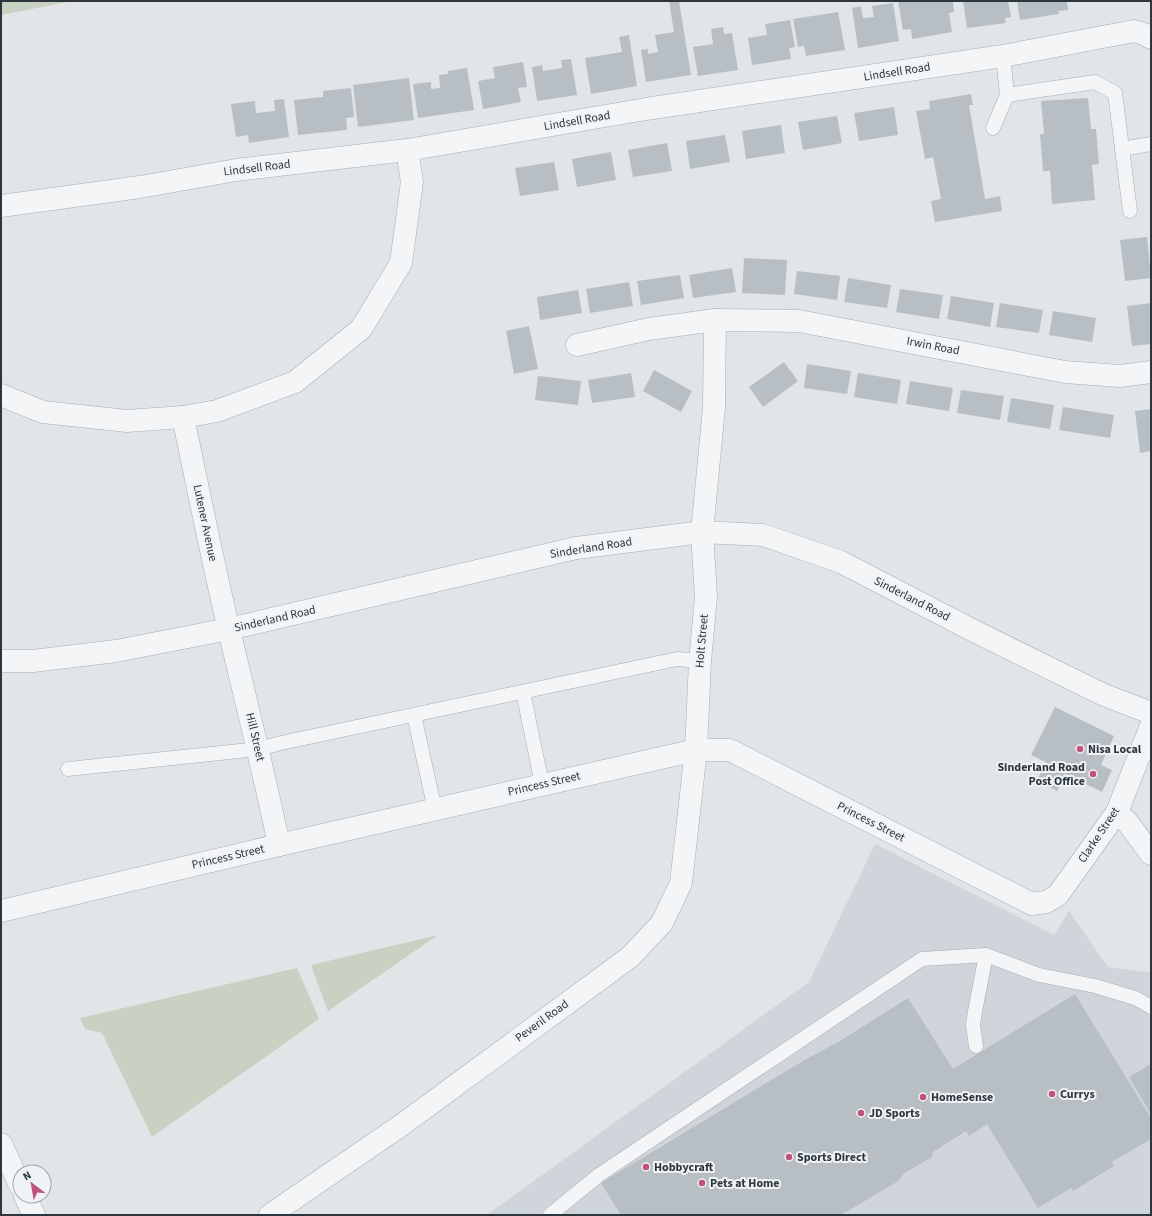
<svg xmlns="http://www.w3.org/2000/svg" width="1152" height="1216" viewBox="0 0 1152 1216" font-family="'Source Sans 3',sans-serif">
<rect width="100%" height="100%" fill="#e1e5e8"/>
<!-- built -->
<path fill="#cfd5da" d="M875,844L1054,935L1069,911L1108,967L1151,973V1215H487L809,982Z"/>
<!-- green -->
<g fill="#c9d1c2">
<path d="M1,1H72L1,15Z"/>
<path d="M438,935L328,1011L311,965Z"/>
<path d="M297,968L319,1019L152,1137L102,1033L85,1029L80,1018Z"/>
</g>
<!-- building -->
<g fill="#b8bfc4">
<path d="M669,1H679L691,75L646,82L641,50L648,49V54L658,52L655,35L674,32Z"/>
<path d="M898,1H953L954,12L949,13L952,32L912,39L911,29L903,30Z"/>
<path d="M963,1H1008L1011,17L1005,18L1006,23L967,28Z"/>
<path d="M1017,1H1067L1068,10L1058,11L1059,14L1020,20Z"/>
<path d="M893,3L899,41L858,48L852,8L861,6L863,18L874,17L872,6Z"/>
<path d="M838,12L845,50L806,56L804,46L798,47L793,19Z"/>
<path d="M790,20L795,47L789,48L791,59L752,65L748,38L767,35L765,24Z"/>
<path d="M723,27L724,34L732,33L738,70L698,76L693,47L713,44L711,29Z"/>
<path d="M629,35L637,86L591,94L585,58L622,52L619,37Z"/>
<path d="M571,59L577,95L537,101L532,67L542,65L543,71L562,68L561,60Z"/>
<path d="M523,62L527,87L518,88L521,102L483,109L478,81L495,78L493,67Z"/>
<path d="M467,68L474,110L418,118L413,84L431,82V89L440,88L439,75L448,74V71Z"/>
<path d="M409,78L414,120L358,127L353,85Z"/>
<path d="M351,88L354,117L346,118L347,130L298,135L294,100L323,97V91Z"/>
<path d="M971,94L973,105H969L985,199L1000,196L1002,211L935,222L931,201L941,199L933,157L925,159L916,111L930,109L929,101Z"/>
<path d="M1088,98L1091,129H1096L1099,164L1092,165L1095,200L1052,204L1050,171H1043L1040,134H1044L1041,101Z"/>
<path d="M284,99L289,137L249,143L248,135L236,137L231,104L255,101L256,113L275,111L274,100Z"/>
<path d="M894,107L898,135L859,141L854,113Z"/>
<path d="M837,116L842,143L803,150L798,122Z"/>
<path d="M781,125L785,153L746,159L742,131Z"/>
<path d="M725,135L730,162L690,169L686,141Z"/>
<path d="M667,143L672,171L633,177L628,150Z"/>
<path d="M611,152L616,180L577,187L572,159Z"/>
<path d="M554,162L559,190L520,196L515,168Z"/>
<path d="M1147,237L1151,278L1125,281L1120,240Z"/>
<path d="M744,258L787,260L785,295L742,293Z"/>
<path d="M732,268L736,292L693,298L689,275Z"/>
<path d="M797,271L840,276L837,300L794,294Z"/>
<path d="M680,275L684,298L641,305L637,281Z"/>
<path d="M848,278L891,285L887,308L844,302Z"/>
<path d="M629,282L633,306L590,313L586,289Z"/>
<path d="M900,289L943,295L939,319L896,312Z"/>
<path d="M578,290L582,313L540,320L537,297Z"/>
<path d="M951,296L994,303L990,327L947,319Z"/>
<path d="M1000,303L1043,310L1039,333L996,327Z"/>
<path d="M1151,303V344L1132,346L1127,306Z"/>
<path d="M1053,311L1096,318L1092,342L1049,335Z"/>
<path d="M529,326L538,369L514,374L506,331Z"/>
<path d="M784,362L798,381L763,407L749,387Z"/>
<path d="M807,364L851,371L847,394L804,388Z"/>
<path d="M654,370L692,391L681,412L643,391Z"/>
<path d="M631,373L635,397L592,403L588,380Z"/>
<path d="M858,373L901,380L897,404L854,397Z"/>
<path d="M538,376L581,381L578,405L535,400Z"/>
<path d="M910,381L953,388L949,411L906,404Z"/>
<path d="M961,390L1004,396L1000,420L957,413Z"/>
<path d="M1011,398L1054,405L1050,429L1007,422Z"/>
<path d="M1063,407L1114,415L1110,438L1059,430Z"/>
<path d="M1151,409V451L1140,453L1135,411Z"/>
<path d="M1055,707L1114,736L1101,765L1112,770L1102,792L1065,774L1057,791L1037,781L1046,762L1031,755Z"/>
<path d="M1075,994L1151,1118V1139L1112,1162L1114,1166L1073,1191L1071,1188L1038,1208L987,1124L969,1136L966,1131L933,1152L932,1157L903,1174L900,1180L841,1215H621L601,1183L803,1061L840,1041L908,998L953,1069Z"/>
<path d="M1151,1064V1114L1129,1077Z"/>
</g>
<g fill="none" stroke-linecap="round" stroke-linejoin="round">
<defs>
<g id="service">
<path d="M1003,56L1007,95L1095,82L1115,93L1130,211"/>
<path d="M993,128L1007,95"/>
<path d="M1122,149L1151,144"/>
<path d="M523,692L542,784"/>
<path d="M414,715L435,810"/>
<path d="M68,769L259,749L281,743L677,659L700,661"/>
<path d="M986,955L1039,975L1095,986L1135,998L1151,1007"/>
<path d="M550,1215L599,1175L922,959L986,955L975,1011L973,1025L976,1046"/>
</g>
<g id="minor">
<path d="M1,206L140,187L236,170L407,150L646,109L1003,56L1134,31L1144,34L1151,38"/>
<path d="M577,345L649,329L715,320L799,321L1065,372L1120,376L1151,372"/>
<path d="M1,395L43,412L127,421L183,417L217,411L295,382L361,329L401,263L412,182L407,150"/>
<path d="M183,417C198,488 212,559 229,630C246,701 264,773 279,845"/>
<path d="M1117,812L1128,823L1151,854"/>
<path d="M1,911L279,845L696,750H730L1032,904L1046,902L1058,895L1117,812L1151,726"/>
<path d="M270,1215L403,1124L630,957L662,923L681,883L696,750L700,661L706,597L702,532L714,408L715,320"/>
</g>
<g id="tertiary">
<path d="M1,661H33L116,651L229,629L576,548L702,532L763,535L841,562L972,630L1104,695L1151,713"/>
<path d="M1,1144L20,1185"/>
<path d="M25,1196L34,1215"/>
</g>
</defs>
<!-- service casing -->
<use href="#service" stroke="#a7adb2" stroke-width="15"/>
<!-- minor casing -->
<use href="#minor" stroke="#a7adb2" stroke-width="23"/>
<!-- tertiary casing -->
<use href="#tertiary" stroke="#a7adb2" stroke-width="23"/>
<!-- service -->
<use href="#service" stroke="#f3f5f7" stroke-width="14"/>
<!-- minor -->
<use href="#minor" stroke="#f3f5f7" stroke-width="22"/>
<!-- tertiary -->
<use href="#tertiary" stroke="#f3f5f7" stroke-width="22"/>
</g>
<!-- markers -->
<g fill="#c1527b" stroke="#f0f3f6" stroke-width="1.5">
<circle cx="1080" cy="749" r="4"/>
<circle cx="1093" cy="774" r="4"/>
<circle cx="1052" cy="1094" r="4"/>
<circle cx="923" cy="1097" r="4"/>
<circle cx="861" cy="1113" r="4"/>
<circle cx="789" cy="1157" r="4"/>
<circle cx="646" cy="1167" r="4"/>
<circle cx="702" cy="1183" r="4"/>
</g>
<g text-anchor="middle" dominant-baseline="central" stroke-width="4" stroke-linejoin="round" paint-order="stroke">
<!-- street labels -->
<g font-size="12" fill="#2b363e" stroke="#f0f3f6">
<text transform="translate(897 72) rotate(-9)">Lindsell Road</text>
<text transform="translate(577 121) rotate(-10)">Lindsell Road</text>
<text transform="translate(257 168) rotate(-7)">Lindsell Road</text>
<text transform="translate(933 346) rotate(11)">Irwin Road</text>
<text transform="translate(205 523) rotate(78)">Lutener Avenue</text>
<text transform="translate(591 548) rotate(-9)">Sinderland Road</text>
<text transform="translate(912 599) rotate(27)">Sinderland Road</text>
<text transform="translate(275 619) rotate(-13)">Sinderland Road</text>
<text transform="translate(702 641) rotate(-85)">Holt Street</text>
<text transform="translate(255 737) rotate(77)">Hill Street</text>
<text transform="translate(544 784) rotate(-13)">Princess Street</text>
<text transform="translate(871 822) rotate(27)">Princess Street</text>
<text transform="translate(1099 835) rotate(-56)">Clarke Street</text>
<text transform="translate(228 857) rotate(-13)">Princess Street</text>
<text transform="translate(542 1021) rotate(-36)">Peveril Road</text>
</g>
<!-- poi labels -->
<g font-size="12" font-weight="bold" fill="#2b363e" stroke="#f0f3f6" text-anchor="start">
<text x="1088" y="749">Nisa Local</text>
<text x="1085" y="767" text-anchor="end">Sinderland Road<tspan x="1085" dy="14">Post Office</tspan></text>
<text x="1060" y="1094">Currys</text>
<text x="931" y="1097">HomeSense</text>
<text x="869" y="1113">JD Sports</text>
<text x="797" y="1157">Sports Direct</text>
<text x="654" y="1167">Hobbycraft</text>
<text x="710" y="1183">Pets at Home</text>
</g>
</g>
<!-- border -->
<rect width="1152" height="1216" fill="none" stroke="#2b363e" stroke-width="4"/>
<!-- north arrow -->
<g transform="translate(32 1184) rotate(329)"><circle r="19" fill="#f0f3f6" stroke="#a1a7ac"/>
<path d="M0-3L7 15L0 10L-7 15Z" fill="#c1527b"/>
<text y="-6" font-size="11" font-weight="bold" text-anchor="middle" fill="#2b363e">N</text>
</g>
</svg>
